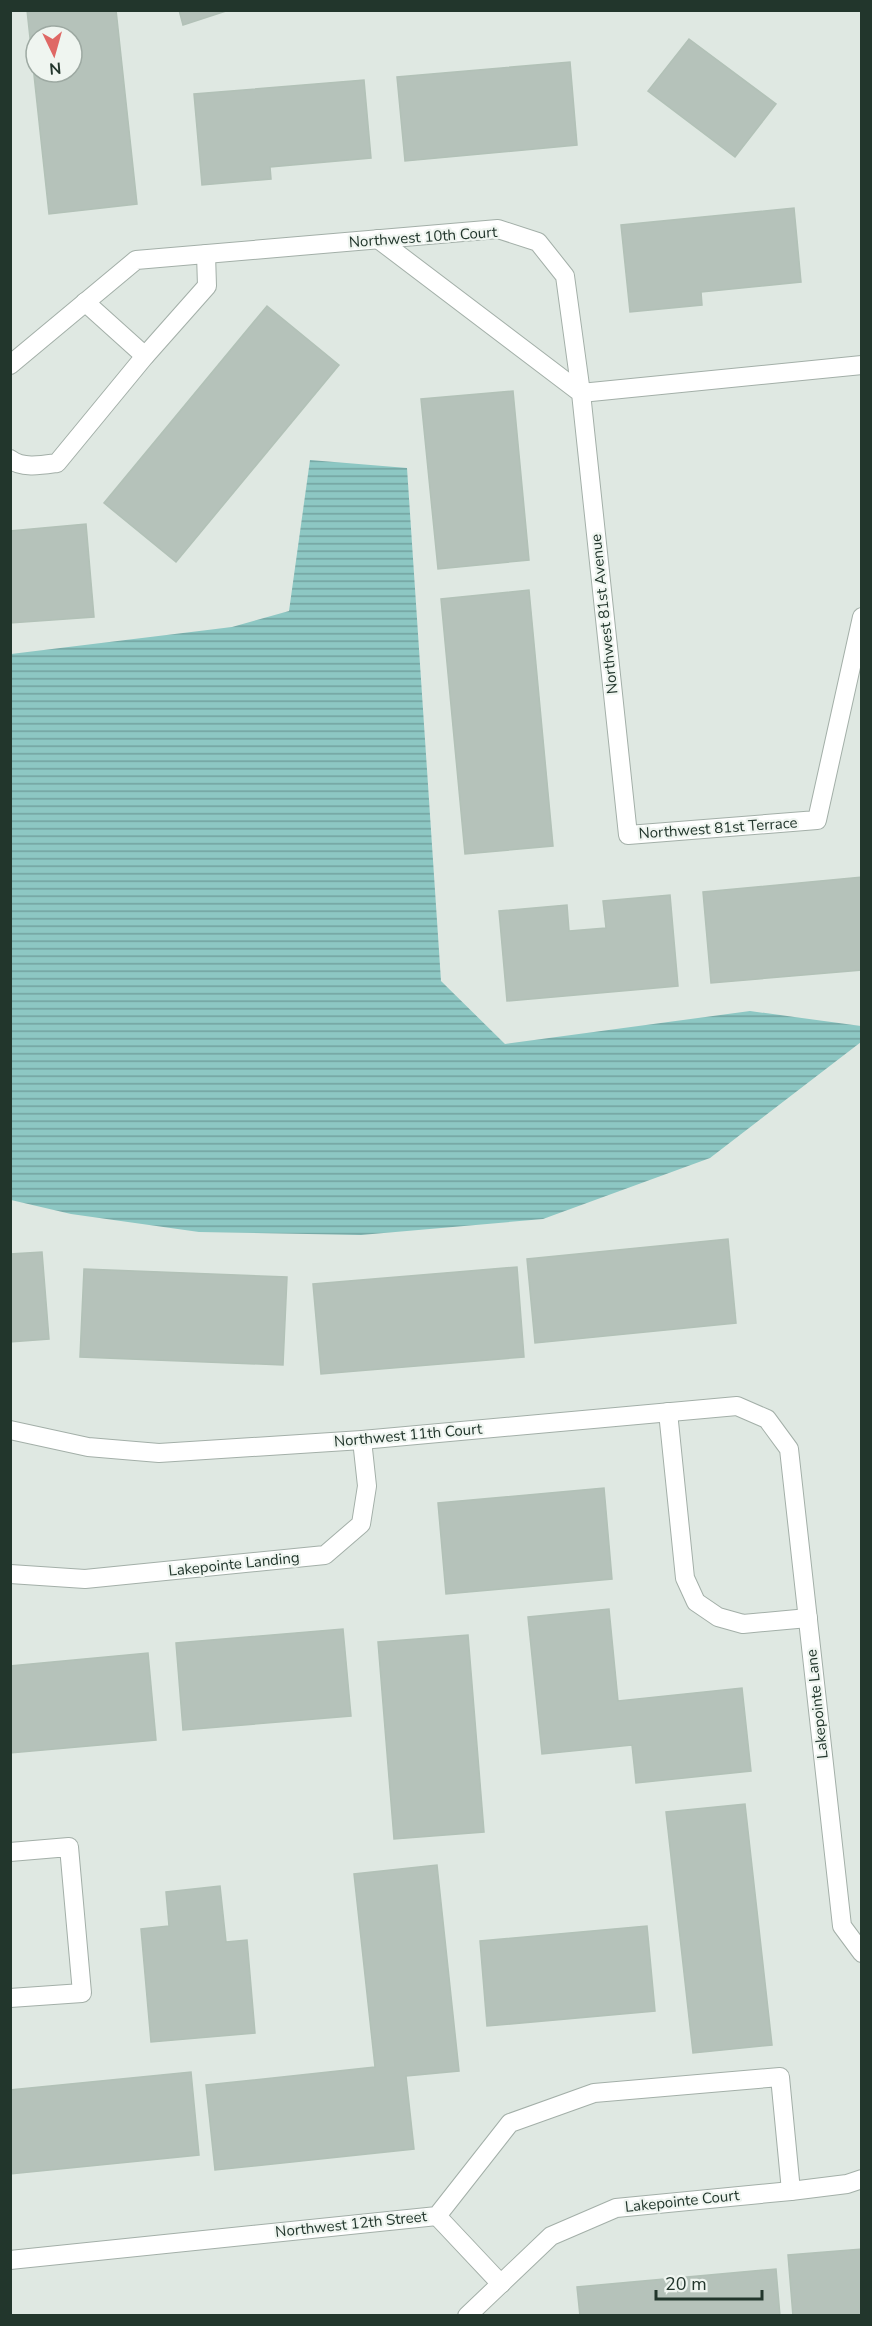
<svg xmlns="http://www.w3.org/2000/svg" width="872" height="2326" viewBox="0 0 872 2326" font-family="'Nunito Sans',sans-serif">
<defs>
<pattern id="water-rules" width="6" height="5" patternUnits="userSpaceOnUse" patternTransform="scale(1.5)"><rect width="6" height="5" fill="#8dc7c3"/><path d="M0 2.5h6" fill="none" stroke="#73a29f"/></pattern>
</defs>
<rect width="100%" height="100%" fill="#dfe8e2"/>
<!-- water -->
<path fill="url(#water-rules)" d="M310,460L407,468L441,981L505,1044L750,1011L861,1026V1042L710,1158L543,1219L361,1235L199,1232L71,1214L11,1200V654L232,627L289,611Z"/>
<!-- building -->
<g fill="#b5c2ba" stroke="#b2c1b7" stroke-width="1.5" fill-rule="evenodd">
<path d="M27,10H116L137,204L49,214ZM36,36H72V72H36Z"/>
<path d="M179,10H229L183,25Z"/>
<path d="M689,39L776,104L735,157L648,91Z"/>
<path d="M570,62L577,145L405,161L397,77Z"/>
<path d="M364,80L371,158L270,167L271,179L202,185L194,94Z"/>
<path d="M794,208L801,282L701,292L702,305L630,312L621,225Z"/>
<path d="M267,306L339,365L176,562L104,503Z"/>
<path d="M513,391L529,560L438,569L421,399Z"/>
<path d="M86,524L94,617L10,623V531Z"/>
<path d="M529,590L553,846L465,854L441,599Z"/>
<path d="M862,877V970L711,983L703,892Z"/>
<path d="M670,895L678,986L507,1001L499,911L567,905L569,931L606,928L603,901Z"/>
<path d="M728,1239L736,1323L535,1343L527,1259Z"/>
<path d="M42,1252L49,1339L10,1342V1254Z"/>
<path d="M517,1267L524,1357L321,1374L313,1284Z"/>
<path d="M84,1269L287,1277L283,1365L80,1357Z"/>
<path d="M604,1488L612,1579L446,1594L438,1503Z"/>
<path d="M609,1609L618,1701L742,1688L751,1771L636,1783L632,1745L542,1754L528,1617Z"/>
<path d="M343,1629L351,1716L183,1730L176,1643Z"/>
<path d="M468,1635L484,1832L394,1839L378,1642Z"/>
<path d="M148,1653L156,1740L10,1753V1666Z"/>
<path d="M745,1804L772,2045L693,2053L666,1812Z"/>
<path d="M437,1865L459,2071L406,2076L414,2149L215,2170L206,2085L375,2067L354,1874Z"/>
<path d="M220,1886L226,1942L247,1940L255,2033L151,2042L141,1929L169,1926L166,1892Z"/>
<path d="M647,1926L655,2011L487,2026L480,1941Z"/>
<path d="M191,2072L199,2155L10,2174V2090Z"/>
<path d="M862,2249V2316H793L788,2255Z"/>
<path d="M776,2269L780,2316H580L577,2287Z"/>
</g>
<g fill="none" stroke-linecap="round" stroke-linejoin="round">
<defs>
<g id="minor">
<path d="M378,239L581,393L628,835L817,820L862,617"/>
<path d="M85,302L145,356L207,286L206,254"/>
<path d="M10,365L136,260L498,229L538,242L565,276L581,393L862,365"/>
<path d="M10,459C22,469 43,465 57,463L145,356"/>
<path d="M668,1412L685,1578L696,1602L718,1617L743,1624L808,1618"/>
<path d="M10,1430L88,1447L159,1453L362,1440L737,1406L767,1419L789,1449L842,1926L862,1953"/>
<path d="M10,1574L85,1579L325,1555L361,1524L367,1486L362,1440"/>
<path d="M10,1852L69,1847L82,1993L10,1998"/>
<path d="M437,2216L501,2284"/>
<path d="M10,2260L437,2216L510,2123L594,2093L780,2077L791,2191"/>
<path d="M467,2316L551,2236L616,2208L791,2191L847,2184L862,2179"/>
</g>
</defs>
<!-- minor casing -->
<use href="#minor" stroke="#a3afa8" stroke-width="20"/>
<!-- minor -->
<use href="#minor" stroke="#fff" stroke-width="18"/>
</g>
<g text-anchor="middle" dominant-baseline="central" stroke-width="4.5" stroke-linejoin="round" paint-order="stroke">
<!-- street labels -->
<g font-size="15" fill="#22362c" stroke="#eff5f0">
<text transform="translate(423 237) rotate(-4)">Northwest 10th Court</text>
<text transform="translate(604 614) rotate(-96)">Northwest 81st Avenue</text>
<text transform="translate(718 828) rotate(-4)">Northwest 81st Terrace</text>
<text transform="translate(408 1435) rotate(-5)">Northwest 11th Court</text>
<text transform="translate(234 1564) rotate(-6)">Lakepointe Landing</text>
<text transform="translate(817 1704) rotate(-96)">Lakepointe Lane</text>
<text transform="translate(682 2201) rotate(-6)">Lakepointe Court</text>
<text transform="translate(351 2224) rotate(-6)">Northwest 12th Street</text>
</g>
</g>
<!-- border -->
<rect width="872" height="2326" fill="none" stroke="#22362c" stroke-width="24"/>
<!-- north arrow -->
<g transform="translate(54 54) rotate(175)"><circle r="28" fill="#eff5f0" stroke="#9da9a2" stroke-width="1.5"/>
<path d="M0-4.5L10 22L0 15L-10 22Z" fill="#df6865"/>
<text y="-9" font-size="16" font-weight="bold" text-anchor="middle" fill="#22362c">N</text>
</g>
<!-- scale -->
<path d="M656 2290v9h106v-9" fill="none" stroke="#22362c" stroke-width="3"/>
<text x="665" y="2290" font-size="18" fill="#22362c" stroke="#eff5f0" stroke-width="4.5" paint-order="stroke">20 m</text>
</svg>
